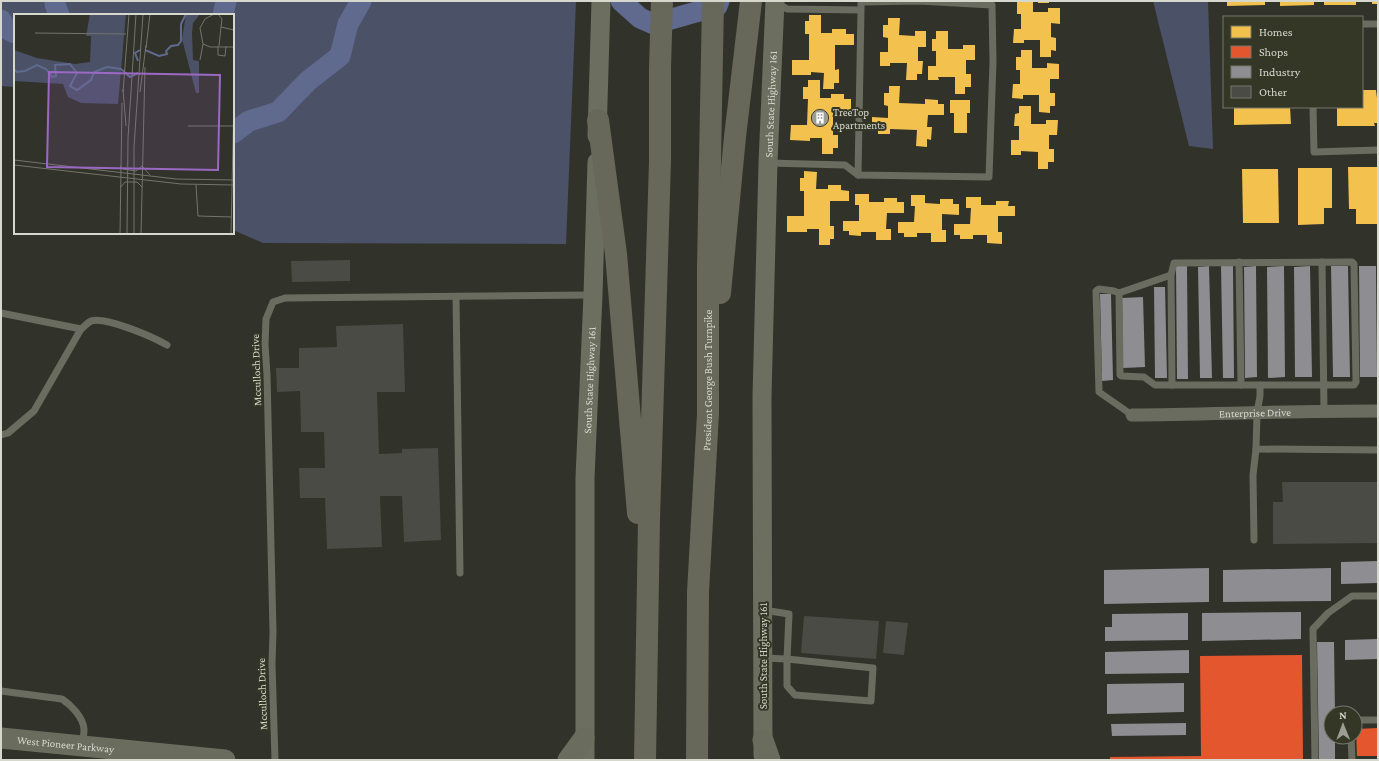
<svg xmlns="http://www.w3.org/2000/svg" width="1379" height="761" viewBox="0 0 1379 761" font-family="'Crimson Pro',serif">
<rect width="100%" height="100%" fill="#31322a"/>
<!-- green -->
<g fill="#4b5167">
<path d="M1,1H576L566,244L263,243L233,230V15H15V87L1,86Z"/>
<path d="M1153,1H1208L1213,149L1189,146Z"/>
</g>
<!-- homes -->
<g fill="#f2c14e">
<path d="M1022,1H1033V12H1048V8H1060V24L1051,23V37L1056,38V51L1051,50V57H1040V40H1024V43H1013L1014,29H1021V14H1017V2Z"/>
<rect x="1038" y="1" width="11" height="2"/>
<path d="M1227,1H1265V5L1227,6Z"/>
<path d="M1280,1H1314V5L1280,6Z"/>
<rect x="1324" y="1" width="32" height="4"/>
<rect x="1372" y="1" width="6" height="3"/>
<path d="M809,15H821V33H832V29H846V34H854V45H835V70L839,69V83H834V89H823L824,73L811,72V75H792V60H809V34H805V21H809Z"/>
<path d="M888,18H900L899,35L915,36V31H926V47H918V61H923L922,74H917V80H906L907,63H890V66H880V52H888V38L883,37V25H888Z"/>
<path d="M936,31H948V49H963V45H975V60H966V74H971V87H965V94H955V77H938L939,80H928V66H936V51H932V39H936Z"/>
<path d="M1021,50H1032V68H1047V63L1059,64V79H1050V93H1055V106H1050V113L1039,112V95H1023V99L1012,98L1013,84H1020V70H1016V57H1021Z"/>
<path d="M808,80H820V98H831V94H844V99H851V110H833V135H838V148H833V154H822V138H810V141L790,140L791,125H807L808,99H803V87H808Z"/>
<path d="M889,86H900L899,103L925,104V99L938,100V104H944V115H928L927,127H932L931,140L927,139V147L916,146L917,130L890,129V134H878V129L872,128V117L888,118V106L884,105V93H889Z"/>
<path d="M1362,90H1376L1377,98H1378V123H1374L1375,126H1337V107H1362Z"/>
<path d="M950,100H970V113H967V133H954V113H950Z"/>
<path d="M1019,106H1031V124H1046V120H1058L1057,135H1049V149H1054V162H1048V169H1038V152L1021,151V155H1011V140H1019V126H1014L1015,114L1019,113Z"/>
<path d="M1234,107H1290L1291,124L1234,125Z"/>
<path d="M1348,167H1378V224H1356V209H1349Z"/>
<path d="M1298,168H1332V208H1324V224L1298,225Z"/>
<path d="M1242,169H1278L1279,223H1243Z"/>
<path d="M804,171L817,172L816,189H828V185H841V190L849,191V201H830V226H834V239H830V245H819V229H807V232H787V216H804V191H800V178H804Z"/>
<path d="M855,194H869V202H884V198H897V202H904V213H887L886,229H891V240H876V232H861V236L849,235V231H843V221H859V205H855Z"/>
<path d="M911,195H925V203L940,204V199H953V204H959V215L942,214V230H946V242H931V233H917V237H904V233H898V222H914L915,206H911Z"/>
<path d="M966,197H981V205H996V201H1009L1008,206H1015V216H998V232H1002V244L987,243V235H973V239H960V235H954V224H970L971,208H966Z"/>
</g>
<!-- shops -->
<g fill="#e4572e">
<path d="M1302,655L1303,760H1110V757L1201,756L1200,656Z"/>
<path d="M1378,728V756H1357L1356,729Z"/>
</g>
<!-- industry -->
<g fill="#8d8d92">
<path d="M1176,266H1187L1188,379H1177Z"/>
<path d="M1209,266L1212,378H1200L1198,267Z"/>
<path d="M1221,266H1233L1234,378H1223Z"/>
<path d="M1256,266L1257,377L1245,378L1244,267Z"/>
<path d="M1284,266L1285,377L1268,378L1267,267Z"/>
<path d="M1310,266L1312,377H1295L1294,267Z"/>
<path d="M1331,266H1348L1350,377H1333Z"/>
<path d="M1359,266H1376L1377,377H1360Z"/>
<path d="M1154,287H1165L1167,378H1155Z"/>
<path d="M1100,294H1111L1113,380L1102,381Z"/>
<path d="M1143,297L1145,367L1123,368L1122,298Z"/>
<path d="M1378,561V583L1341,584V562Z"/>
<path d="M1209,568V602L1104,604V570Z"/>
<path d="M1331,568V601L1223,602V570Z"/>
<path d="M1301,612V639L1202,641V613Z"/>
<path d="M1188,613V640L1105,641V627H1112V614Z"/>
<path d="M1378,639V659L1345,660V640Z"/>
<path d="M1317,642H1334L1335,713H1331V737H1335V760H1319Z"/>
<path d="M1189,650V673L1105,674V652Z"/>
<path d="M1184,683V712L1107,714V684Z"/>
<path d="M1186,723V735L1112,736L1111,724Z"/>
</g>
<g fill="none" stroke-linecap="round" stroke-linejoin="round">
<!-- river -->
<g stroke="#606a8f" stroke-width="21">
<path d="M55,1V4L59,15"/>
<path d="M621,1L640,18L658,26L668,20L717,6L719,1"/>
<path d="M223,15L226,1"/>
<path d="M1,20L5,28L15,33"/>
<path d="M233,133L249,121L278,112L308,81L340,56L348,24L361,1"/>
</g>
</g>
<!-- building -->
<g fill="#4a4b44">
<path d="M350,260V281L292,282L291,261Z"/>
<path d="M403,324L405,392H377L379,454L402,453V449L438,448L441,540L404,542L402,496H380L382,547L327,549L325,498H300L299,468H325L324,432H301L300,391L277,392L276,368H299V348L337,347L336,326Z"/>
<path d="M1282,482H1378V543L1273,544V502H1283Z"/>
<path d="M804,616L879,621L876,659L801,653Z"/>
<path d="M886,621L908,623L904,655L883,653Z"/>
</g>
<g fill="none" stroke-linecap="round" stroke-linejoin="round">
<!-- service -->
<g stroke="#6b6c60" stroke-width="7">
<path d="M777,3L787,9L861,10V2L919,1L992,5L993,62L989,177L858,175L861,10"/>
<path d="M1362,24H1378"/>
<path d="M1313,107L1314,152L1378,150"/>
<path d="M768,163L845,165L858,175"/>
<path d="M1239,262L1241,385"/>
<path d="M1322,262L1324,411"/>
<path d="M1171,275L1172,385"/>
<path d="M1119,293L1120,375L1122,376L1144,377L1155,385H1354L1356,382L1354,264L1352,262L1174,263L1171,275L1119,293L1114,291L1099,289L1096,291L1099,392L1132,415"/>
<path d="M456,297L460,573"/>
<path d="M1,313L81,329"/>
<path d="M1260,385V396L1257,413L1256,449L1378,450"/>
<path d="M1,435L8,433L34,411L81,329C84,327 87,323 91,321C105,316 153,337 167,345"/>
<path d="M1254,540L1253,475L1256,449"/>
<path d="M763,658L787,659L789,614L763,610"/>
<path d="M787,659L873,668L871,701L795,695L787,686Z"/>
<path d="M1,691L62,699C71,705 83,717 84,729C84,734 83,740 83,745"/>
<path d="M1355,720H1378"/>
<path d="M1351,737L1352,760"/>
<path d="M275,760L272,664L273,632L267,375L265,344L266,319L273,302L285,298L593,295"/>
<path d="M1315,760L1313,629L1328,613L1352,596H1378"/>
</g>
<!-- minor -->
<path stroke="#6b6c60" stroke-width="13" id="s1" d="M1132,415C1214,414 1296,411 1378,411"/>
<!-- secondary -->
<g stroke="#6c6e60" stroke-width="19">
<path d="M597,136L601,1"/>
<path id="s2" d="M763,755L762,397L768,163L775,1"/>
<path id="s3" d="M585,760V478L593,295L597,162"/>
</g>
<!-- primary -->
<g stroke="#6a6c5d" stroke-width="21">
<path id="s4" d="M1,738L225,760"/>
<path d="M763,740L770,760"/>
<path d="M568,760L584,738"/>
</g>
<!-- motorway -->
<g stroke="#676859" stroke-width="22">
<path d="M598,120L616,254L638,513"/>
<path d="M720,293L735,137L751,1"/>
<path d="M645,760L649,519L660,161V68L662,1"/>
<path id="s5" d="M697,760L698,592L708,414V267L713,1"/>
</g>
</g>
<!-- icons -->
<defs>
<symbol id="building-disc" viewBox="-11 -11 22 22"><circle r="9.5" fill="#9c9e95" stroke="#343626"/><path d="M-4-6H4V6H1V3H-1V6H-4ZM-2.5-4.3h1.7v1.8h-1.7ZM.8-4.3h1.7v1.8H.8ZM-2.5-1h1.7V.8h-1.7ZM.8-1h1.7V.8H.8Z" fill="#fff"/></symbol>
</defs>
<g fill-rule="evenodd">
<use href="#building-disc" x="810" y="108" width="20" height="20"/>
</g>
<g text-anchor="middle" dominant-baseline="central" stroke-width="4" stroke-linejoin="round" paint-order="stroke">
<!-- street labels -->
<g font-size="11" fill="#d6d8ce" stroke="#343626">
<text stroke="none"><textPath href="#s2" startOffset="651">South State Highway 161</textPath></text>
<text transform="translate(256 370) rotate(-92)">Mcculloch Drive</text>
<text stroke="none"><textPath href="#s3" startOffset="380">South State Highway 161</textPath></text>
<text stroke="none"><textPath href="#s5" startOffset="380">President George Bush Turnpike</textPath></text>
<text stroke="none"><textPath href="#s1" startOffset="123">Enterprise Drive</textPath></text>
<text transform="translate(763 656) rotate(-90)">South State Highway 161</text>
<text transform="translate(262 694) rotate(-92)">Mcculloch Drive</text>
<text stroke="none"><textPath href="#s4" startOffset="65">West Pioneer Parkway</textPath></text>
</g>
<!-- poi labels -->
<g font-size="11" fill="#d6d8ce" stroke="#343626" text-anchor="start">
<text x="833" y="112">TreeTop<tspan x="833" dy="13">Apartments</tspan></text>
</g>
</g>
<!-- overview -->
<g transform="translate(14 14)">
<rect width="220" height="220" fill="#31322a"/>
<path d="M76,0H112L104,90L67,89L54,83L49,70L0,67V36L23,44L61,50L76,48L77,22H72ZM172,0H186L179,9L178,19L179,46L185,47V79H182L168,25Z" fill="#4b5167"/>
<path fill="none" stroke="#606a8f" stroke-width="2" d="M131,36L145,42L153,40L152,37L157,32L164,31L167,27V10L172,0M124,47L121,39L126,36M0,55L3,58L11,57L23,51L32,55L38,63L42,62L41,51L56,50L63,59L56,72L63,76L77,66L80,58L93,53L107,55L116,63L124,59"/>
<path fill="none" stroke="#73746c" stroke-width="1" d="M200,0L191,5L186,14L189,30L196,33H220M204,0L208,5L207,13L220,16M21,19L112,20M204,32V41L211,42L212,32M205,32L207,13M132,34L136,0M186,46L189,30M109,75L112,112M109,78L115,0M126,78L132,31M174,112H219M0,146L162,165L220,166M0,151L167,170L220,171M106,152L109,155L122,157L128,152L136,161M182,171L184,202L218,203M106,174L111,168H123L128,173M106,220L108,89M113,220L114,124L122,0M120,220V133L129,0M127,220L131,53M217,220L220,81"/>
<path fill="#9b68c4" fill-opacity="0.15" stroke="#9b68c4" stroke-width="2" d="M35,58L206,61L204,156L33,153Z"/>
<rect width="220" height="220" fill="none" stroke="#d6d8ce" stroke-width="2"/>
</g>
<!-- border -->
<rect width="1379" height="761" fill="none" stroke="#d6d8ce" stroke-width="4"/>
<!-- legend -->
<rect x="1223" y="16" width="140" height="92" fill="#343626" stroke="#757769"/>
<rect x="1231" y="26" width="20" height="12" fill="#f2c14e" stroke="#757769"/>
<text x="1259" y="36" font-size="12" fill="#d6d8ce">Homes</text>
<rect x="1231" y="46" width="20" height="12" fill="#e4572e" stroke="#757769"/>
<text x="1259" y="56" font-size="12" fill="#d6d8ce">Shops</text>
<rect x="1231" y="66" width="20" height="12" fill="#8d8d92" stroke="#757769"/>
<text x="1259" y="76" font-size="12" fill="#d6d8ce">Industry</text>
<rect x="1231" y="86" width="20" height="12" fill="#4a4b44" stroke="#757769"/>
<text x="1259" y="96" font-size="12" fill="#d6d8ce">Other</text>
<!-- north arrow -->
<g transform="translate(1343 725) rotate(359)"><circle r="19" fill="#343626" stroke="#757769"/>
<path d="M0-3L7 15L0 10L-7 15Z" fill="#9c9e95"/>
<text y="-6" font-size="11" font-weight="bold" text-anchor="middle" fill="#d6d8ce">N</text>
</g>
</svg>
